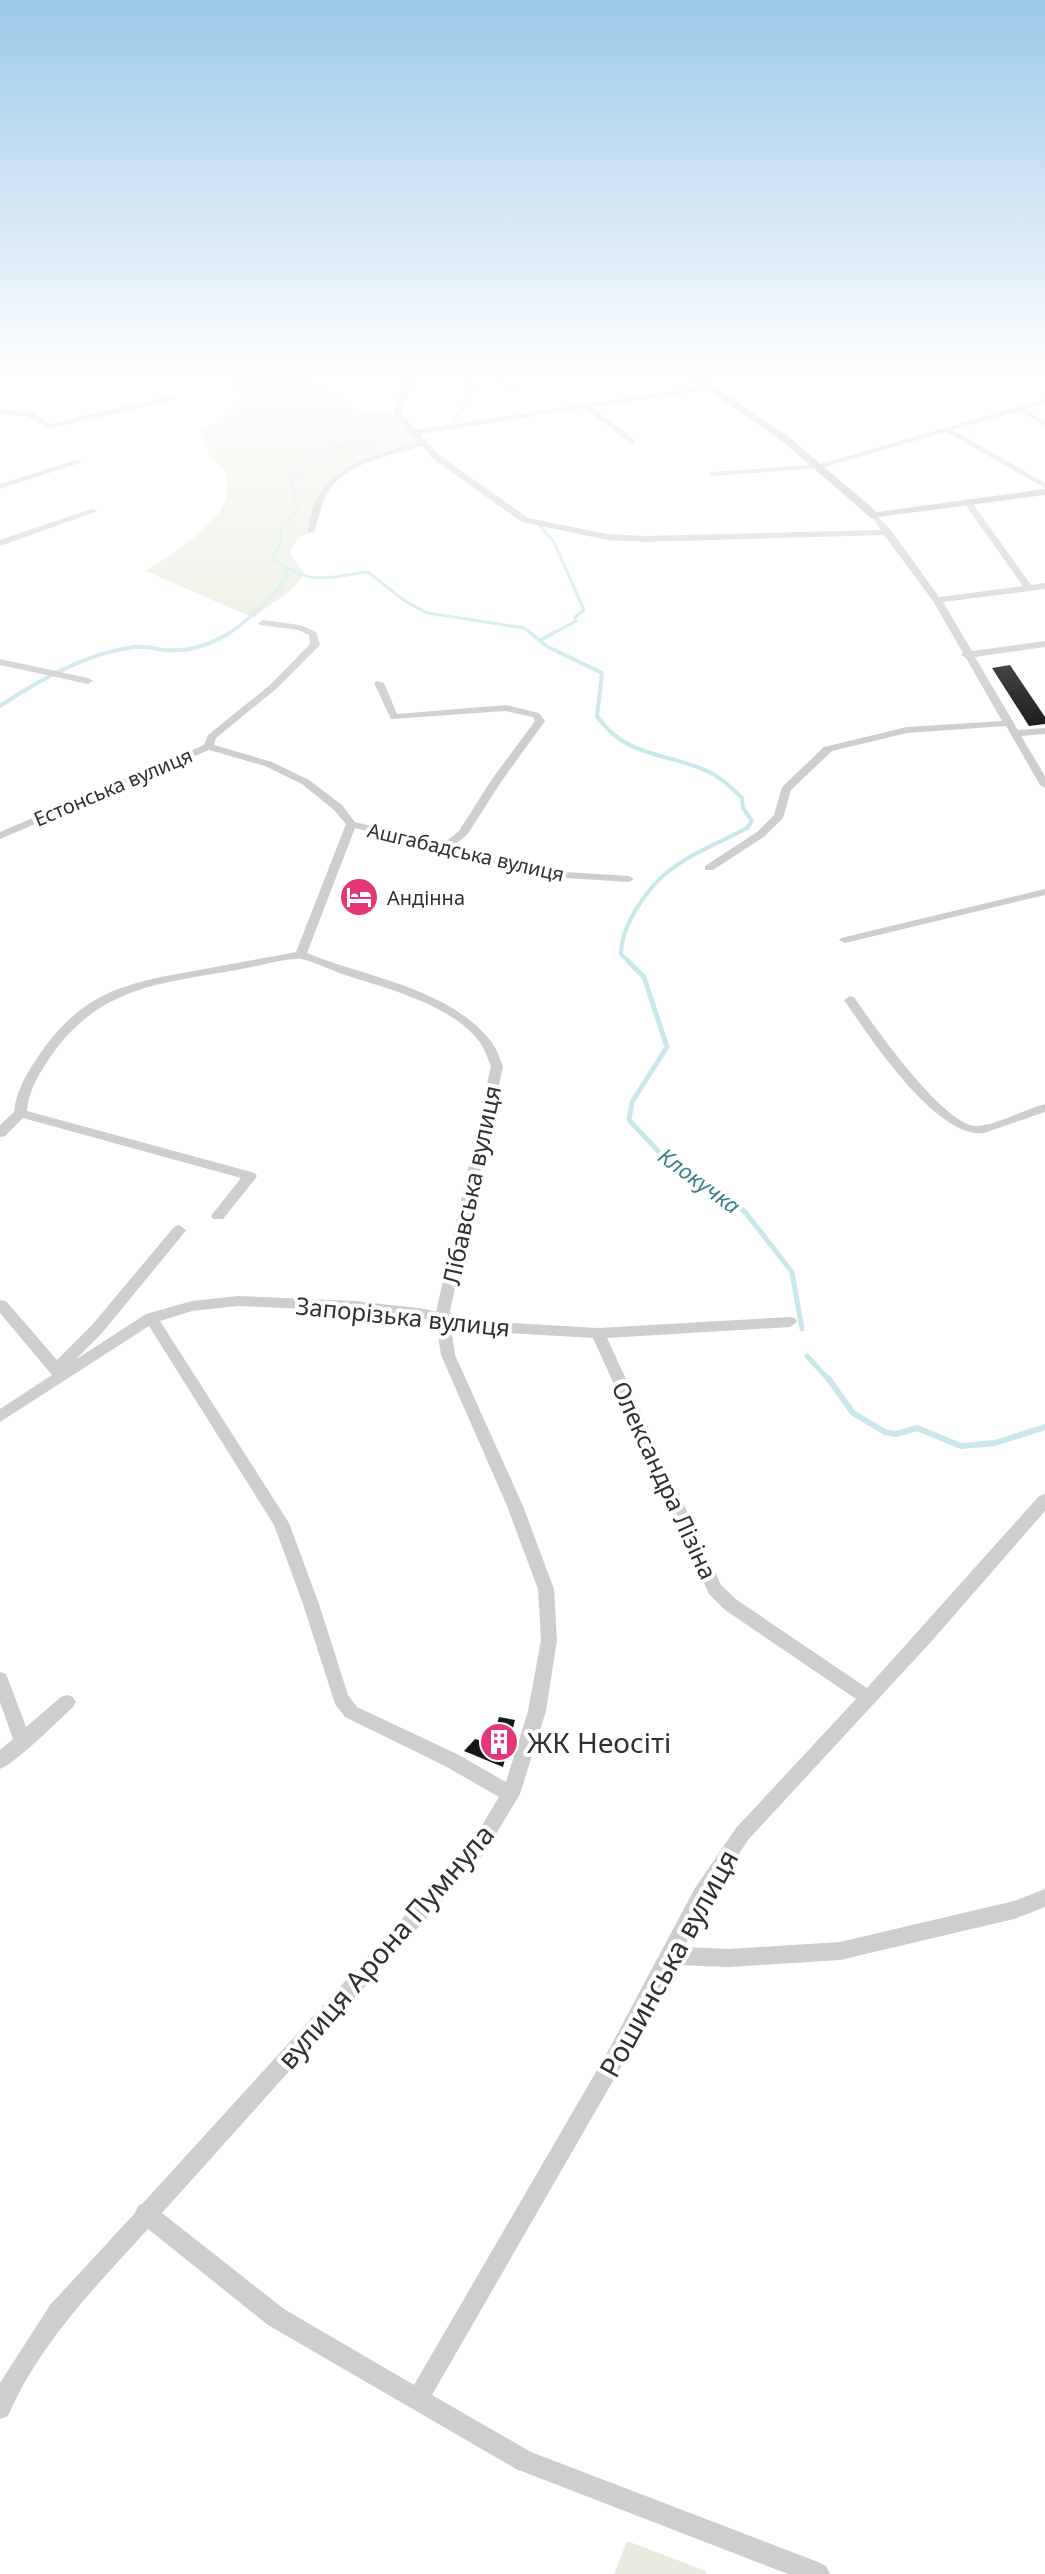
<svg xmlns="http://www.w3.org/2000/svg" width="1045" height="2574" viewBox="0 0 1045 2574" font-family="'Noto Sans',sans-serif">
<rect width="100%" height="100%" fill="#fff"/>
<!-- green -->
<g fill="#e8ebdd">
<path d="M197,373H296L363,412L397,413L423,444C387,455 338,463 321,501C317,510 315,522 313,532C300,533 294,543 290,554L304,573C296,592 269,603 254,618L145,571C168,557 219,525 226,498C228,490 226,480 226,472L211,458L199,429L221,422L242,399L232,381Z"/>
<path d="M627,2541L706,2571L705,2574H614Z"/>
</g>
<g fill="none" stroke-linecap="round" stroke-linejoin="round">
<!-- stream-far3 -->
<g stroke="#cae8eb" stroke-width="3">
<path d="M274,373L340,411L350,421L330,448L292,479L297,512L281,529V543L272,558C309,586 324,578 368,572L405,601L427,613L524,628L532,634"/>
<path d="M446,426H450L473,390L463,373"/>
<path d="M332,448L406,434"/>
<path d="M540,526L554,542L584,610L575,617L576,621L552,634"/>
<path d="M228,634C251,619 269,600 287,578L285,567"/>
</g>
<!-- stream-far2 -->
<g stroke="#cae8eb" stroke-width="4">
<path d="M529,632L548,647L602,673L597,716C628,761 670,751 713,774C724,780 733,789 742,798L743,808L752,821L747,828C723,841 685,856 665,874C645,892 621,926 621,954L630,963"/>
<path d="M541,640L555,632"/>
<path d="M0,706C39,680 88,652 135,647C145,646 156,649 166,650C189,652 212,644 231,632"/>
</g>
<!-- stream-far1 -->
<g stroke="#cae8eb" stroke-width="5">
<path d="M628,961L644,977L667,1047L632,1102L629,1120L660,1153L721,1191L746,1213L792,1272L802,1329"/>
<path d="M807,1356L829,1380"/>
</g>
<!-- stream -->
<path stroke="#cae8eb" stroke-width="6" d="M828,1378L853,1413L885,1432L896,1434L917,1428L961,1446L995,1443L1045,1427"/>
</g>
<!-- building -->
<g fill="#181818">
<path d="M1010,665L1045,717V724L1029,726L992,668Z"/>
<path d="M348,887L377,890L371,906L341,903Z"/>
<path d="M499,1717L515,1720L503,1767L464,1751L475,1739L491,1744Z"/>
</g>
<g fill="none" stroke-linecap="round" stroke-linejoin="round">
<!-- street -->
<g fill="#cecece" fill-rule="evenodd">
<path d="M407,373H415L401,413L416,430L714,385V389H711L591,407L635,440V444H632L584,408L420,434L439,455L528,518L607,534L644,536L881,530L871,516L875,514L891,530L939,597L1023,586L964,503L971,501L1031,585L1045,583V589L943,602L972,651L1045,641V647L975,657L1018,730L1045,728V734L1021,736L1045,776V788L1040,785L1006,726L907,733L832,751L791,790L783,818L765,836L713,870H705V866L757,832L774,815L782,787L824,747L907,727L1002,721L966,658L961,655L963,653L933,601L884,535L644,542L607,540L522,522L433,459L422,446C391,456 344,462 327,494C321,506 318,519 315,531L308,533C308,525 310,517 313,509C328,462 378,455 419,442L393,413Z"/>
<path d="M486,373H494L519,391L512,393Z"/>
<path d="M170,396H173V400L48,429L27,416L0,414V410L32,412L49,424Z"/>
<path d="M1045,399V403L1025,409L1045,421V426L1018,411L953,430L1045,483V488L946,432L821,468L713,476L709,474L713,472L820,464Z"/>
<path d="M76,460L83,462L0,489V484Z"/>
<path d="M91,509L98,511L0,546V540Z"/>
<path d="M263,620L300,625L316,632L320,645L276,689L216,738L214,745L272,762L309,780L342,805L355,822L443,844L459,831L492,779L535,721L533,717L506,711L391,719L374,683L376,681L384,683L397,714L506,705L539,713L545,721L501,782L467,835L453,846L550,871L629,876L634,879L629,882L550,877L355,828L307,953C365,977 448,988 489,1039C496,1046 499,1057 503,1066L449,1316L460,1320L598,1328L790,1317L795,1318L797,1322L790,1327L607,1338L721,1585L737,1600L867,1688L1039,1496L1045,1494V1511L930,1643L748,1840L709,1900L684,1947L728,1949L840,1942L1014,1901L1045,1889V1907L1014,1919L840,1960L728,1967L675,1965L621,2067L432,2395L531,2452L818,2562L826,2566L830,2574H788L516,2469L268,2325L148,2229C96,2286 39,2344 8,2416L0,2419V2383L50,2305L135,2213L138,2206L143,2203L472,1842L499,1797L445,1766L345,1717L335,1704L303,1604L274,1525L149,1326L0,1422V1409L52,1375L0,1313V1300L6,1301L57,1360L92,1325L174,1227L179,1225L186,1230L184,1233L102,1333L75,1360L146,1314L192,1301L238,1296L355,1301L426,1309L436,1312L491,1066C488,1059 485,1050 481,1044C455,1006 389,989 348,976C333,971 317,963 302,959C290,957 251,968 236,970C159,984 100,986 51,1056C40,1072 28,1091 27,1111L255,1173L257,1176L255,1179L223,1219H213L211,1216L241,1178L23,1118L5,1136L0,1137V1125L14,1112C16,1090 29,1069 42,1051C85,990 130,982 199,970C231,964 264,958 296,952L346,824L334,810L302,784L265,766L209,750L0,839V832L204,745L208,735L270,685L310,644L309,635L298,630L260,625L258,623ZM238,1306L355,1311L425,1319L436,1322L441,1355L507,1506L538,1589L541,1640L528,1711L506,1782L457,1754L357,1707L348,1695L319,1604L289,1523L160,1321L192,1311ZM451,1327L460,1330L593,1338L709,1594L725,1610L856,1699L736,1828L695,1888L607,2053L414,2385L284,2309L162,2213L484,1854L520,1794L546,1711L557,1640L554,1589L523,1506L455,1355Z"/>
<path d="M0,659L88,678L93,681L88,684L0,665Z"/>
<path d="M1045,889V895L845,943L839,940L841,938Z"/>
<path d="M850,996L854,997C873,1025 942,1123 975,1126C994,1127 1025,1109 1045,1104V1112L984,1133C936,1139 869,1036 844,1000Z"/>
<path d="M0,1672L6,1674L8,1679L26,1727L61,1697L67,1695L73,1697L76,1702L73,1707C57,1722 17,1762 0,1769V1750L13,1739L0,1702Z"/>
</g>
<!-- secondary -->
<path fill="#bbb" fill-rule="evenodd" d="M683,373H694L789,437L877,512L1045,489V495L871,518L782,441Z"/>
</g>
<!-- sky -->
<linearGradient id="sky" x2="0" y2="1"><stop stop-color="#9cc9e9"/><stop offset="0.51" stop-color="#fff"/><stop offset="1" stop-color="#fff" stop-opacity="0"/></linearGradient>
<rect width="1045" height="734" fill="url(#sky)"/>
<!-- icons -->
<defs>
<symbol id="hotel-disc" viewBox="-11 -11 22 22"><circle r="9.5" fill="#e43777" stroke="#fff"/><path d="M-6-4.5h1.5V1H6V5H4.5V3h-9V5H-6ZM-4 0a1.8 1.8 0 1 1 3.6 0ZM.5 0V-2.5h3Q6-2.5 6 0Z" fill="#fff"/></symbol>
<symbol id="building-disc" viewBox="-11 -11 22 22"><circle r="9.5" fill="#e43777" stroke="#fff"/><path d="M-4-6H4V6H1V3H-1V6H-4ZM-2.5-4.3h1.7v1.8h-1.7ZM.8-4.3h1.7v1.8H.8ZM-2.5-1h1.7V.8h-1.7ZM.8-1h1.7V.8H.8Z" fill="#fff"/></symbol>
</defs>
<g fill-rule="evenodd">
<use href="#hotel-disc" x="337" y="875" width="44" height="44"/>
<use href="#building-disc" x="477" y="1720" width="44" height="44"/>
</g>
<g text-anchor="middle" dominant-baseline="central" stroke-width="8" stroke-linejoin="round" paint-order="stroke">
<!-- far-street labels -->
<g font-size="20" fill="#313131" stroke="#fff">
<text transform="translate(113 787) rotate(-23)">Естонська вулиця</text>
<text transform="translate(466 852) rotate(13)">Ашгабадська вулиця</text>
</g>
<!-- far-poi labels -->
<g font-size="20" fill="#313131" stroke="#fff" text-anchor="start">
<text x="387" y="897">Андінна</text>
</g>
<!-- far-water labels -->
<g font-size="22" font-style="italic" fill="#3a8087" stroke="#fff">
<text transform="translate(700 1180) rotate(36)">Клокучка</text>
</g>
<!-- street labels -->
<g font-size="24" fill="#313131" stroke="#fff">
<text transform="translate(471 1185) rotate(-78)">Лібавська вулиця</text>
<text transform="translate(403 1316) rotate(6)">Запорізька вулиця</text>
<text transform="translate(665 1480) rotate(65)">Олександра Лізіна</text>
</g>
<!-- near-poi labels -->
<g font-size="28" fill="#313131" stroke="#fff" text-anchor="start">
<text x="527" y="1742">ЖК Неосіті</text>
</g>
<!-- near-street labels -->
<g font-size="28" fill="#313131" stroke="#fff">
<text transform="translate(385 1946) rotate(-49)">вулиця Арона Пумнула</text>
<text transform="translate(668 1963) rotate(-61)">Рошинська вулиця</text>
</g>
</g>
</svg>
